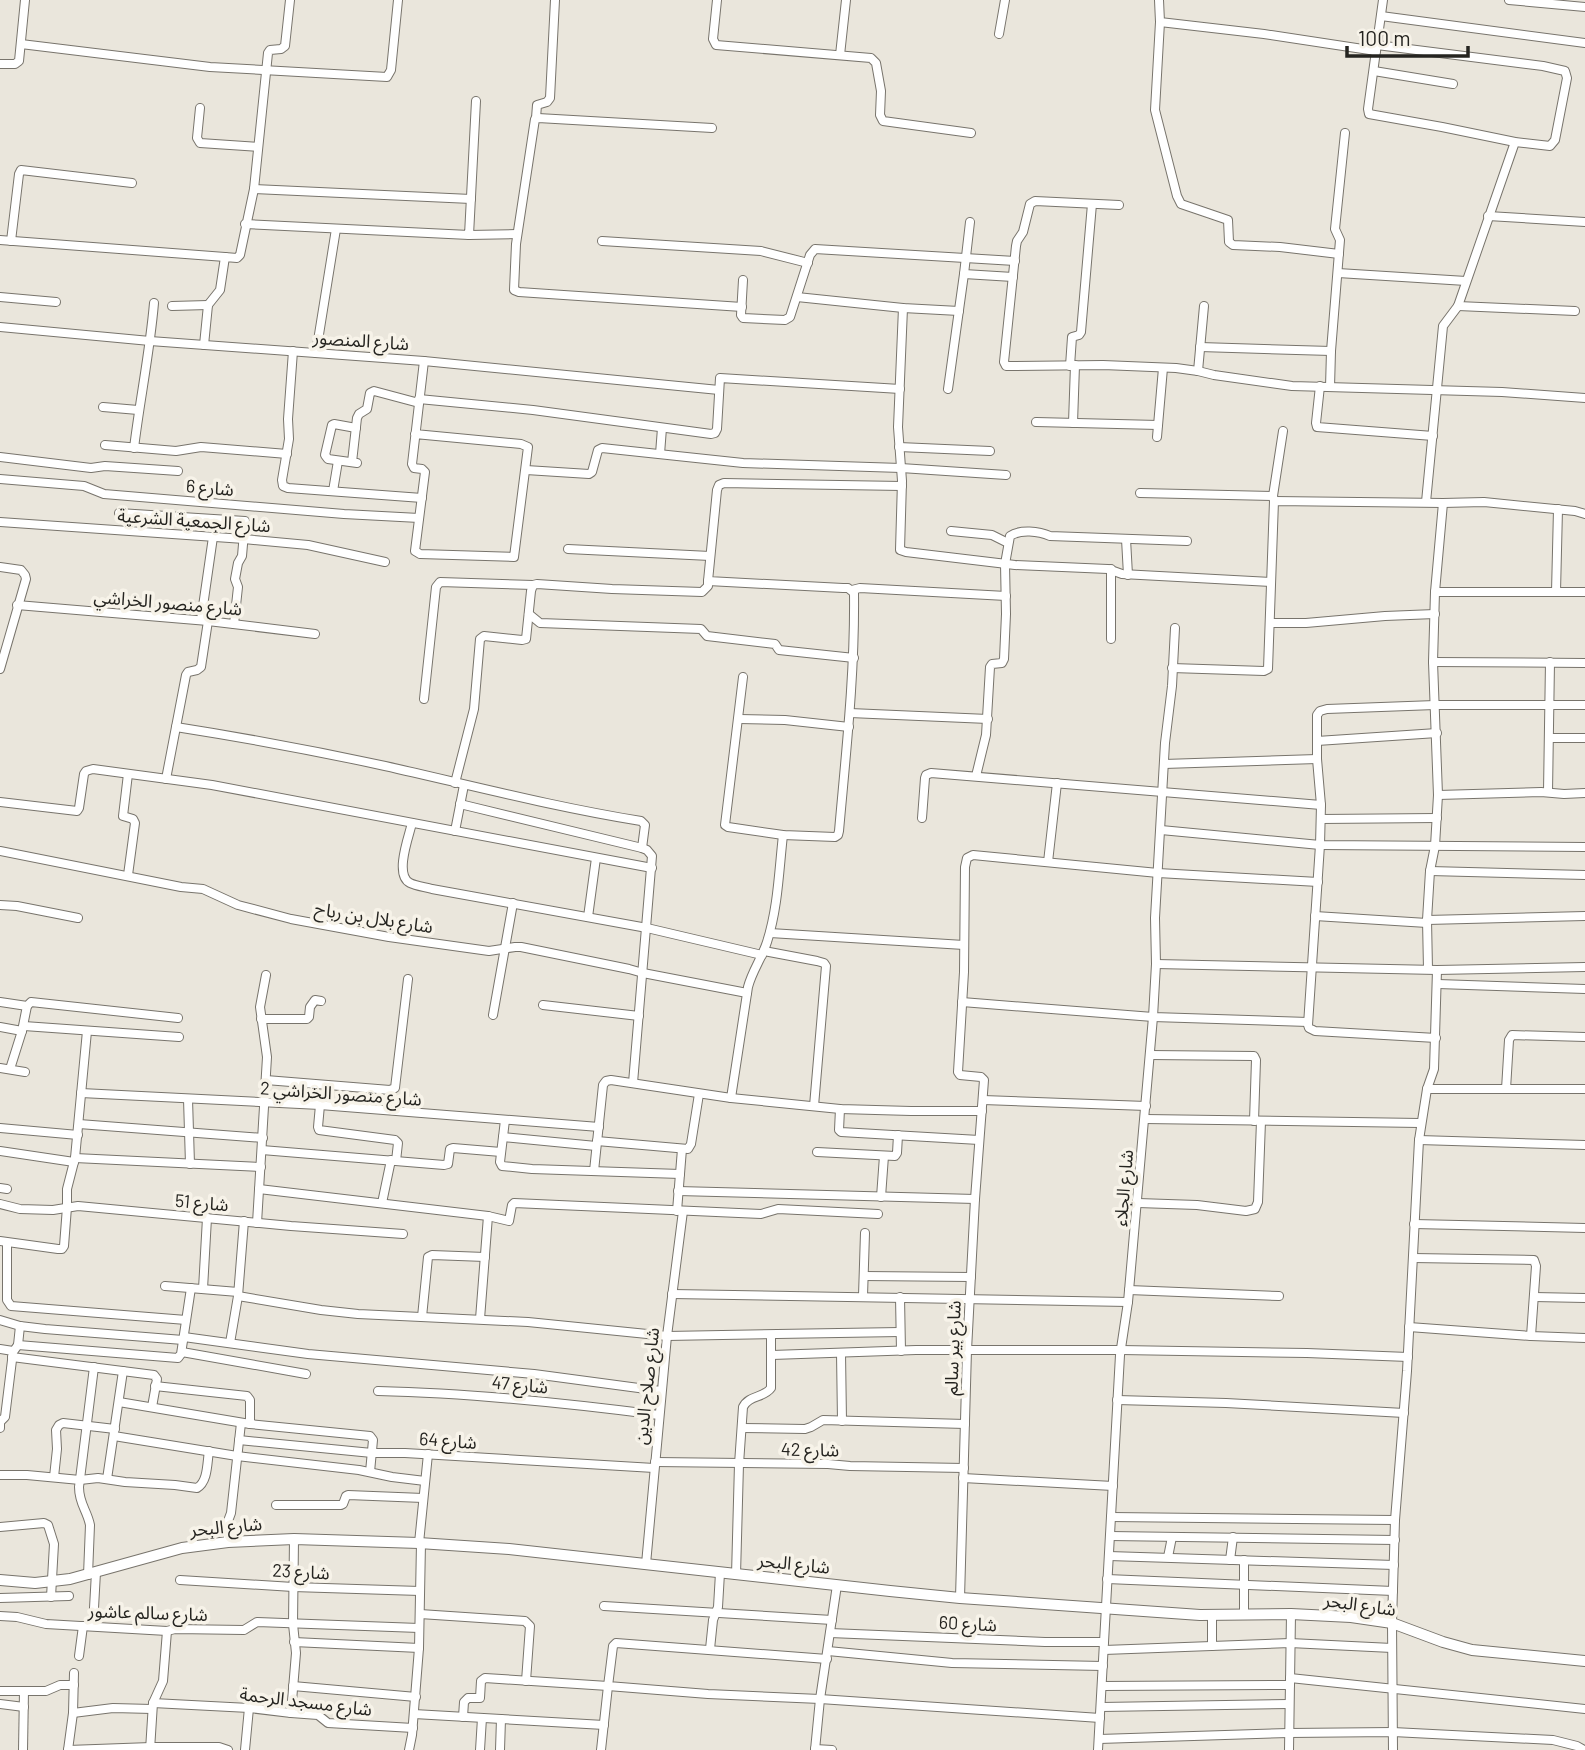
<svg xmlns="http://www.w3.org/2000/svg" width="1585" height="1750" viewBox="0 0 1585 1750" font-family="Barlow,'Noto Sans Arabic',sans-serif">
<rect width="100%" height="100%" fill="#eae6dc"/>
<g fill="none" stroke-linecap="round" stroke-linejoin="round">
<defs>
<g id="street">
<path d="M717,0L713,39L716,45L871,58L876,63L881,91L880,115L883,121L971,133"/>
<path d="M1159,0L1160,22L1264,34L1376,51"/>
<path d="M1509,0L1585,7"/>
<path d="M1381,16L1585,43"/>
<path d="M1160,22L1155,110L1177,196L1181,204L1228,220L1229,242L1233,245L1280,247L1339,254"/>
<path d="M999,34L1005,0"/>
<path d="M21,44L210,67L387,77L391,70L398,0"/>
<path d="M1377,45L1543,66L1565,71L1567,78L1555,140L1550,146L1515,142L1442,127L1369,114L1368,109L1383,0"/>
<path d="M840,55L846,0"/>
<path d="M0,64H15L19,61L25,0"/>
<path d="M1374,71L1453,84"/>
<path d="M200,108L197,138L200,143L258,147"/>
<path d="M536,118L537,105L547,102L550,98L555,0"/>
<path d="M712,128L538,118L535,119L516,244L514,290L519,292L742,307"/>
<path d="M254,189L471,199"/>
<path d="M1119,205L1035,201L1030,204L1023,232L1017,241L1016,246L1004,362L1006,366L1103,365L1176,368L1198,371L1214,375L1292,386L1502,392L1585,398"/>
<path d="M1488,216L1585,222"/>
<path d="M245,224L469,235L476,101"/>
<path d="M469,235L517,234"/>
<path d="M0,240L225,257"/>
<path d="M11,241L19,174L21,170L132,183"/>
<path d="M602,241L761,251L808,263"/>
<path d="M1338,273L1466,281"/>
<path d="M964,274L1013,277"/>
<path d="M743,280L741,315L743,318L785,320L790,317L810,255L815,249L1015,261"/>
<path d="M0,297L56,302"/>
<path d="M797,297L903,308L959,311"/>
<path d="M172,306L208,305"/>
<path d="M1458,306L1575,311"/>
<path d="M903,308L898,427L902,481L900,550L906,552L1015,565L1108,569L1122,574L1271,582"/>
<path d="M0,327L150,341L424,361L719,390"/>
<path d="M204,345L208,305L220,290L225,257L237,258L240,255L254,189L268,53L270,50L281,49L285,46L290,0"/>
<path d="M1200,347L1331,351"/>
<path d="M293,351L288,419L289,439L282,480L283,486L288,488L422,498"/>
<path d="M316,353L336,229"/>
<path d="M1070,366L1072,337L1079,335L1081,332L1092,204"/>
<path d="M1198,371L1204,306"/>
<path d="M1320,386L1316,423L1317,427L1433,436"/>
<path d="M1330,387L1331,351L1340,240L1335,229L1345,133"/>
<path d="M948,389L964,274L970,222"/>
<path d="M419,399L533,410L711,434L715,433L717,429L720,378L900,389"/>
<path d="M103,407L138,410"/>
<path d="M1036,422L1158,425"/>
<path d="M1073,423L1075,365"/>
<path d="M356,428L334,424L332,425L325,455L328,459L357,463"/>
<path d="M415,434L521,444L528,447L514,557L420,554L415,551L425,472L422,469L414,468L412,464L424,361"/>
<path d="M1157,437L1163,368"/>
<path d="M105,445L176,451L201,447L287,454"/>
<path d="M899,447L990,451"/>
<path d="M134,448C140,399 150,351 154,303"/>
<path d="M660,454L662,428"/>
<path d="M0,457L91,468L105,466L178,471"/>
<path d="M352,462L357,418L359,414L367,409L370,393L374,391L419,403"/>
<path d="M526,470L589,474L592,472L598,450L602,448L743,463L901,468L1006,475"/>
<path d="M0,479L84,486L104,494L344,514L419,518"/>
<path d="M333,491L338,461"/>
<path d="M1140,493L1273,496L1274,501"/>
<path d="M1273,496L1283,431"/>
<path d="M1426,502L1443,326L1458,306L1515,142"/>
<path d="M119,513L245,521L242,556L238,563L235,579L238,587L234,624"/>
<path d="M0,522L244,539L308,545L385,562"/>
<path d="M951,531L992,535L1008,543"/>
<path d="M1126,539L1128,575"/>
<path d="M568,549L710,556"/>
<path d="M0,567L21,570L25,575L26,579L0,669"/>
<path d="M852,590L860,588L1006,596"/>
<path d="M1435,592H1585"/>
<path d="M1556,592L1558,509"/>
<path d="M17,605L208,621L315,634"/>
<path d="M529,614L540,623L701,629L707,636L775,644L779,650L854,658"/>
<path d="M201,620L213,537"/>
<path d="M1270,623H1306L1385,616L1435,614"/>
<path d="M1111,639V569"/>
<path d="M1433,662L1585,663"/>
<path d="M1172,668L1264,671L1268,669L1274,501L1443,503L1484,502L1575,511L1585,514"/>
<path d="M743,677L725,825L728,827L783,835L835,837L838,835L839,831C846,752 855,673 854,593L848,588H843L708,581L717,490L719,485L724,483L902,486"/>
<path d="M424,699L436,587L440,582L533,585"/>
<path d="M850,713L988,719"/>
<path d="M739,719L785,720L849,727"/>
<path d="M176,727C246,738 316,751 385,766C470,785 554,807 641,821L645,825L642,848"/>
<path d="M1549,738H1585"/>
<path d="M1317,741L1437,733"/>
<path d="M1164,764L1317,759"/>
<path d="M976,776L986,735L990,667L992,664L1002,663L1004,659L1006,614L1005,564L1010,536C1020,529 1039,531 1050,536L1187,541"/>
<path d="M166,779L186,675L188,672L197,670L201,667L208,621"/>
<path d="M455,783L474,709L480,639L484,636L522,640L526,639L531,591L533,585L537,584L612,589L702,592L708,586V581"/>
<path d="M1548,792L1550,662"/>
<path d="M1438,795L1541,792L1564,794L1585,793"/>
<path d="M0,802L77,811L79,808L84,774L86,771L93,769L212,785L652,868"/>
<path d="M460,804L642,848L647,850L652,856L633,1083"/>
<path d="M922,818L925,778L926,775L931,773L1321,805"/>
<path d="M1321,819L1437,818"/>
<path d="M412,823C409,836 394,875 410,883C416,886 425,887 432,889L647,928L762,955"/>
<path d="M1161,830L1320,845L1585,847"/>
<path d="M455,831L464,785"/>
<path d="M0,851L181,887L203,889L238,905L291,919L389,937L489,951L515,947H521L629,969L643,973L747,993"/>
<path d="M1048,862L1057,783"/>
<path d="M1430,871L1585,875"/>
<path d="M128,875L135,823L133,819L123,816L128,774"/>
<path d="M0,905L17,906L78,918"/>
<path d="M1315,916L1427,923"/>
<path d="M588,917L596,858"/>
<path d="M1427,920L1585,916"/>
<path d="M770,933L964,945"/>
<path d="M764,951L817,961L824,963L826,966L814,1106"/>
<path d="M1156,964L1437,970L1585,967"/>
<path d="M1428,969L1427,920L1430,871L1435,846L1438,795L1433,662L1435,592L1443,503"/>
<path d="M1438,984L1585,989"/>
<path d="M0,1002L27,1006L31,1002L178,1018"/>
<path d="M962,1002L1153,1017L1308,1022"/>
<path d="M543,1005L639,1016"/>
<path d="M493,1015L513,903"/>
<path d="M261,1019H307L309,1017L310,1007L315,1000L321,1001"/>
<path d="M24,1026L179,1037"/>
<path d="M0,1027L22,1031"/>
<path d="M1436,1038L1315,1031L1309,1028L1308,1025L1320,845L1321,805L1317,759V715L1320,711L1327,709L1435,705H1585"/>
<path d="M1150,1055L1254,1056L1256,1060L1254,1121"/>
<path d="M0,1068L25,1072"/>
<path d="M10,1069L22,1031L27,1006"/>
<path d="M266,1080L390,1090L395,1088L408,979"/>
<path d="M1427,1089H1585"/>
<path d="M1506,1089L1509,1040L1512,1035L1585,1037"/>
<path d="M81,1093L320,1105L599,1127"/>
<path d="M731,1098L840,1109L911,1111H982"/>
<path d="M188,1099L190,1164"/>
<path d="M983,1100L1146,1106"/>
<path d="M320,1105L318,1127L319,1130L395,1140L398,1143L396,1161"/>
<path d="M840,1109L839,1130L841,1132L979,1140"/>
<path d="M1145,1119L1420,1123"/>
<path d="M505,1120L500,1162L502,1166L532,1169L680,1174"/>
<path d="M79,1124L263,1138"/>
<path d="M0,1128L78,1135"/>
<path d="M503,1137L596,1146"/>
<path d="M1419,1140L1585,1145"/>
<path d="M597,1141L688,1149L691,1144L699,1094"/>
<path d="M262,1150L444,1165L448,1164L450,1149L453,1148L501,1152"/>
<path d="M0,1151L74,1162"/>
<path d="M817,1152L895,1156L897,1153L898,1135"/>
<path d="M75,1158L261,1167"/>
<path d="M594,1171L603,1085L606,1081L611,1080L731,1098L748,987C752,971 762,958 767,942C778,908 779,870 783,835"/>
<path d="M0,1188L7,1189"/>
<path d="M259,1189L488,1216L509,1221L512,1205L514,1203L761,1214L778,1209L878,1214"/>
<path d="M678,1191L975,1199"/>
<path d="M881,1197L884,1156"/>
<path d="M382,1203L391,1160"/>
<path d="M1138,1203L1197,1205L1246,1211L1255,1209L1258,1202L1261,1121"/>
<path d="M0,1204L20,1209L53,1210L78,1206L291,1226L403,1234"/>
<path d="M677,1211L682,1149"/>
<path d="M257,1223L267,1057L260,1007L266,975"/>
<path d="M1414,1224L1585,1228"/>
<path d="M0,1241L58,1249H62L64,1246L67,1207V1189L75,1158L87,1031"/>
<path d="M7,1243V1300L11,1306L186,1320"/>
<path d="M1413,1258L1534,1260L1536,1266L1531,1336"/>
<path d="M864,1276L971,1277"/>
<path d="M165,1286L238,1292"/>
<path d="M203,1289L207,1218"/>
<path d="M1129,1290L1279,1296"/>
<path d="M672,1294L1128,1302"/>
<path d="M238,1296L321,1310L358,1314L528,1322L667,1336L900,1332"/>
<path d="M863,1296L865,1233"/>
<path d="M900,1297L901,1351"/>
<path d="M1534,1297L1585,1298"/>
<path d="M422,1317L428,1257L432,1255L485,1257"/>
<path d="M480,1319L488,1216"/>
<path d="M0,1320L20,1326L45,1329L183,1340"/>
<path d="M1409,1327L1531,1336L1585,1338"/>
<path d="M184,1337L308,1354L534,1374L661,1391"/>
<path d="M230,1343L238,1296L244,1221"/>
<path d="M18,1345L178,1358L181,1354L191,1288"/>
<path d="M0,1349L13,1351"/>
<path d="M182,1352L306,1374"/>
<path d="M841,1353L842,1421"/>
<path d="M772,1355L916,1350H1121L1307,1353L1408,1357"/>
<path d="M12,1357L154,1375L157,1379L152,1407"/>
<path d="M155,1386L247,1396L250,1400V1424"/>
<path d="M378,1391C472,1393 566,1403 659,1415"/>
<path d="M1117,1400L1226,1403L1404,1413"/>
<path d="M119,1402L250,1424L370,1436L373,1440L370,1472"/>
<path d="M0,1428V1422L5,1417L13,1352L18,1345L20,1326"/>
<path d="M742,1428L805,1429L811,1427L823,1420L965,1424"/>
<path d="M114,1436L237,1456L359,1470L392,1477L425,1481"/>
<path d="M239,1440L372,1453H405L654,1468"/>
<path d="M655,1462L828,1464L850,1466L964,1468"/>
<path d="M0,1475H27L80,1480L98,1478L125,1482L175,1485L197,1488C208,1482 207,1463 209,1451"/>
<path d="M54,1477L57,1449L56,1430L59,1425L63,1423L115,1429"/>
<path d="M963,1478L1113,1486"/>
<path d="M107,1479L123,1371"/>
<path d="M276,1505H341L343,1504L346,1496L348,1495L423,1498"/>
<path d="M1111,1517L1395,1520"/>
<path d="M0,1527L44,1523L48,1525L54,1544L51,1597"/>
<path d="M1110,1536L1395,1540"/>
<path d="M228,1542V1521L231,1513L241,1423"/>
<path d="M419,1543L428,1454"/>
<path d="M1109,1556L1394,1565"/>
<path d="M1168,1557L1172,1537"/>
<path d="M1230,1560L1233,1537"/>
<path d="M646,1564L667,1336L683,1211"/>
<path d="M88,1575L90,1525C87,1510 79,1504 79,1487L94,1367"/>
<path d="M736,1575L739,1464L743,1407C749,1395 764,1398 771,1388V1335"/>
<path d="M1107,1579L1393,1591"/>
<path d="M180,1580L293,1587L420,1591"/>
<path d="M0,1598L69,1596"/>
<path d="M960,1598L967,1350L975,1199L984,1080L981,1077L960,1075L958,1072L964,972L965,867L967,858L973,855L1158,873L1318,882"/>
<path d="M604,1606L832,1620"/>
<path d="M420,1614L525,1621L530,1626L526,1681"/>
<path d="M1244,1615V1560"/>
<path d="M0,1616L17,1617L46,1624L167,1631L175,1629L244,1630L257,1622L419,1628"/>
<path d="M93,1626L96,1572"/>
<path d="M830,1633L1045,1642H1104"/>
<path d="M294,1642L419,1648"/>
<path d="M1212,1646V1615"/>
<path d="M710,1649L713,1620L718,1607L720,1573"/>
<path d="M1104,1650L1290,1643L1392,1648"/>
<path d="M828,1651L952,1663L1103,1666"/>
<path d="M79,1656L83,1626"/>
<path d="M827,1659L616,1643L613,1646L608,1686L708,1694L820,1699L1100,1718"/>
<path d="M1290,1678L1585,1709"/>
<path d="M293,1686L416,1697"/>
<path d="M1102,1686L1290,1685"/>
<path d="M0,1691H46L60,1685H74"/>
<path d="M153,1703L249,1708L291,1713L318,1715L328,1723L413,1728"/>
<path d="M0,1704L24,1707"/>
<path d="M1101,1707L1289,1704"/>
<path d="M73,1713L113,1708L152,1709"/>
<path d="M291,1713L296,1653L293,1624L294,1539"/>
<path d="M414,1714L604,1725"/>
<path d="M463,1717L464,1702L468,1698H480L481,1681L485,1678L608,1686L601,1750"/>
<path d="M1099,1739L1289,1733L1393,1732L1553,1740L1577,1746L1584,1750"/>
<path d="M815,1749L832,1750"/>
<path d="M23,1750L24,1691"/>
<path d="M68,1750L151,1747H219L228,1750"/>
<path d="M68,1750L73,1713L74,1673"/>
<path d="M150,1750L153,1703L163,1681L167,1631"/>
<path d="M245,1750L249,1708"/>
<path d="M409,1750L412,1735L419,1648L421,1543"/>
<path d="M480,1750L482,1718"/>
<path d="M500,1750L501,1719"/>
<path d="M815,1750L820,1699L837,1585"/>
<path d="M1098,1750L1120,1355L1128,1302L1153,1017L1156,964L1155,918L1165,743L1172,686L1175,628"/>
<path d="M1289,1750L1291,1614"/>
<path d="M1393,1750L1392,1623L1395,1520L1407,1371L1419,1140L1427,1089L1434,1069L1437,970"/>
</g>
<path id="secondary" d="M0,1580L35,1583L70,1579L182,1548L228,1542L294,1539L419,1543L509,1549L890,1591L960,1598L1200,1615L1291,1614L1351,1617L1392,1623L1443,1642L1472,1650L1585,1661"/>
</defs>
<!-- street casing -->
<use href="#street" stroke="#78746c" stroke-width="10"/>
<!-- secondary casing -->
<use href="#secondary" stroke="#78746c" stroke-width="12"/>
<!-- street -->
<use href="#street" stroke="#fff" stroke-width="8"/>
<!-- secondary -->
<use href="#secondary" stroke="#fff" stroke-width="10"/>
</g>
<g text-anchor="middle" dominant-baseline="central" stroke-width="7" stroke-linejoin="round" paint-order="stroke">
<!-- street labels -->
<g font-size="18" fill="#252420" stroke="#f7f3e9">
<text transform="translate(361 340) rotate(4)">شارع المنصور</text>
<text transform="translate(210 487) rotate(5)">شارع 6</text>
<text transform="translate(194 520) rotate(4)">شارع الجمعية الشرعية</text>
<text transform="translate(168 602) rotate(5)">شارع منصور الخراشي</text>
<text transform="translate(374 917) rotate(9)">شارع بلال بن رباح</text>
<text transform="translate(341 1093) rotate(4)">شارع منصور الخراشي 2</text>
<text transform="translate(1123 1188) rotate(-85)">شارع الجلاء</text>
<text transform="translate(202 1202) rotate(5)">شارع 51</text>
<text transform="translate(952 1348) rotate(-88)">شارع بير سالم</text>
<text transform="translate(520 1384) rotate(5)">شارع 47</text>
<text transform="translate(646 1386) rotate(-84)">شارع صلاح الدين</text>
<text transform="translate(448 1440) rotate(4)">شارع 64</text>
<text transform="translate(810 1449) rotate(1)">شارع 42</text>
<text transform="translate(226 1526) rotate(-5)">شارع البحر</text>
<text transform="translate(794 1563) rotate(6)">شارع البحر</text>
<text transform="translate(301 1571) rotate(3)">شارع 23</text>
<text transform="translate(1360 1604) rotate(8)">شارع البحر</text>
<text transform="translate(148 1612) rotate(2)">شارع سالم عاشور</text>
<text transform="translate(968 1623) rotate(3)">شارع 60</text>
<text transform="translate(306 1701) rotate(7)">شارع مسجد الرحمة</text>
</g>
</g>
<!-- scale -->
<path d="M1347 46v10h121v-10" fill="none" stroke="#252420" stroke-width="3.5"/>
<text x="1358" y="46" font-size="21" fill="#252420" stroke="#f7f3e9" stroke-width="5" paint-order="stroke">100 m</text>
</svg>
